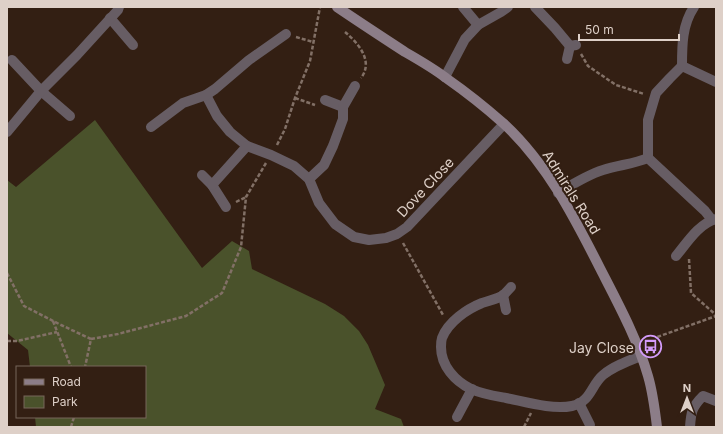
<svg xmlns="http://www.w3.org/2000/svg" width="723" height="434" viewBox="0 0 723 434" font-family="Inter,sans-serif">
<rect width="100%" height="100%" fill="#331f13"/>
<!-- green -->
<path fill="#4a522b" d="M95,120L202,268L232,241L249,251L252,269L325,304L344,316L359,331L368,345L385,385L375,409L401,419L404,427H36L35,417H145V367H30L28,350L7,333V180L16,187Z"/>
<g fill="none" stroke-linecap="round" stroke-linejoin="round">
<!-- path -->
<g stroke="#827066" stroke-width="2.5" stroke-dasharray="4 2" stroke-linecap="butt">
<path d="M345,32C358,43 374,61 361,78"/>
<path d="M296,37L313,42"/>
<path d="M581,54L588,66L616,85L644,94"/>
<path d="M295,98L315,105"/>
<path d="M277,145L285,129L295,98L310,61L320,7"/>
<path d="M236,202L246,197"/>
<path d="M403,243L443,315"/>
<path d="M689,259L691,293L716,315"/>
<path d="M7,273L24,306L61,325L91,339L85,367"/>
<path d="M53,321L71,367"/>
<path d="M91,339L118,334L186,316L222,293L241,247L246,197L266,163"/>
<path d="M7,341H17L57,332"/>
<path d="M646,341L716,316"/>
<path d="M71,427L74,417"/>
<path d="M524,427L531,413"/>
</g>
<!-- street -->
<g stroke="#675d64" stroke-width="10">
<path d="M463,7L478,25"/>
<path d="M535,7L555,28L570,46"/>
<path d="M110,18L133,45"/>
<path d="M567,59L570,46L576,45"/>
<path d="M12,60L41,91L70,116"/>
<path d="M682,66L716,82"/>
<path d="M445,77L465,39L478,25L501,12L508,7"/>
<path d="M206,95L217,116L230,132L247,146L271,155L294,166L309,179L319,203L335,224L354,237L369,240L386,238L397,234L407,227L504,124"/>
<path d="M325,100L343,107"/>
<path d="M151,127L183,103L206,95L215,89L249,60L286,34"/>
<path d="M7,132L41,91L77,55L118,10L119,7"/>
<path d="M648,158L705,211L712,220"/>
<path d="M202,175L212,185L226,207"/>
<path d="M309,179L324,165L333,146L343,119V107L355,86"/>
<path d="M212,185L247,146"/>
<path d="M558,193C573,184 587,175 603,170C618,165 634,164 648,158V120L656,93L670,78L682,66C682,45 682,25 694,7"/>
<path d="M676,256C687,243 698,224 716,219"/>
<path d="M511,287C508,290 505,294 502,296C496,299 489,301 482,303C467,309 448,322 442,338C441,341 441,344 441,347C441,366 455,381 471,389C482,394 495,396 506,398C526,402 552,410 572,406C591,402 591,385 603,375C614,366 628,361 641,356"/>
<path d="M503,295L506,310"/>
<path d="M579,403L590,425"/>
<path d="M457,417L472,389"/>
<path d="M690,427C691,412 692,407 703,396L716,401"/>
</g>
<!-- secondary -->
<path stroke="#8c7d88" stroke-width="10" d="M337,7C359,22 382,37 405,52C419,60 433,68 446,78C466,92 485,107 503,123C548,164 576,221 603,274C620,307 638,341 648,376C653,393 655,410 657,427"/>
</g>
<!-- icons -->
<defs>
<symbol id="bus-ring" viewBox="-11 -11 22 22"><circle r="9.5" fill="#331f13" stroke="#d49cfb" stroke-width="1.5"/><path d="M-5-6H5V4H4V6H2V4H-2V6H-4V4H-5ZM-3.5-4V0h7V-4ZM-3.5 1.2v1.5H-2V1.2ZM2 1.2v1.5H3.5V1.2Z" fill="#d49cfb"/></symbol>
</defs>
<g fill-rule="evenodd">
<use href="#bus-ring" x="638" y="334" width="25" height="25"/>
</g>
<g text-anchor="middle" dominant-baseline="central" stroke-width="4" stroke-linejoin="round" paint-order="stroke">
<!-- street labels -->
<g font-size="14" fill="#ded0c8" stroke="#331f13">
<text transform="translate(425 187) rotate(-47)">Dove Close</text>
<text transform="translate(572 192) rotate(58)">Admirals Road</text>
</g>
<!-- poi labels -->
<g font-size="14" fill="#ded0c8" stroke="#331f13" text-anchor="end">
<text x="634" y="347">Jay Close</text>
</g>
</g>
<!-- border -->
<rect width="723" height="434" fill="none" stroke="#ded0c8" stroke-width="16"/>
<!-- legend -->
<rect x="16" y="366" width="130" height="52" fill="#331f13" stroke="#77665b"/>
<rect x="24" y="379" width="20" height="6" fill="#8c7d88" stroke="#77665b"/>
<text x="52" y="386" font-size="12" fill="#ded0c8">Road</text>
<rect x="24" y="396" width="20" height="12" fill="#4a522b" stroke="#77665b"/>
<text x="52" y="406" font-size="12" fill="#ded0c8">Park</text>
<!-- north arrow -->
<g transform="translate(687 398)" stroke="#331f13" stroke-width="3" paint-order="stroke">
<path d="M0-3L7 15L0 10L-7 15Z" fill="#ded0c8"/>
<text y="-6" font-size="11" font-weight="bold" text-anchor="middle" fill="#ded0c8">N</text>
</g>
<!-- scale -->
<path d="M579 34v6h100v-6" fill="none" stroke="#ded0c8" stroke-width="2"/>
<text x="585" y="34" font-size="12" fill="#ded0c8" stroke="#331f13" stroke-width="3" paint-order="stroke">50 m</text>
</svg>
